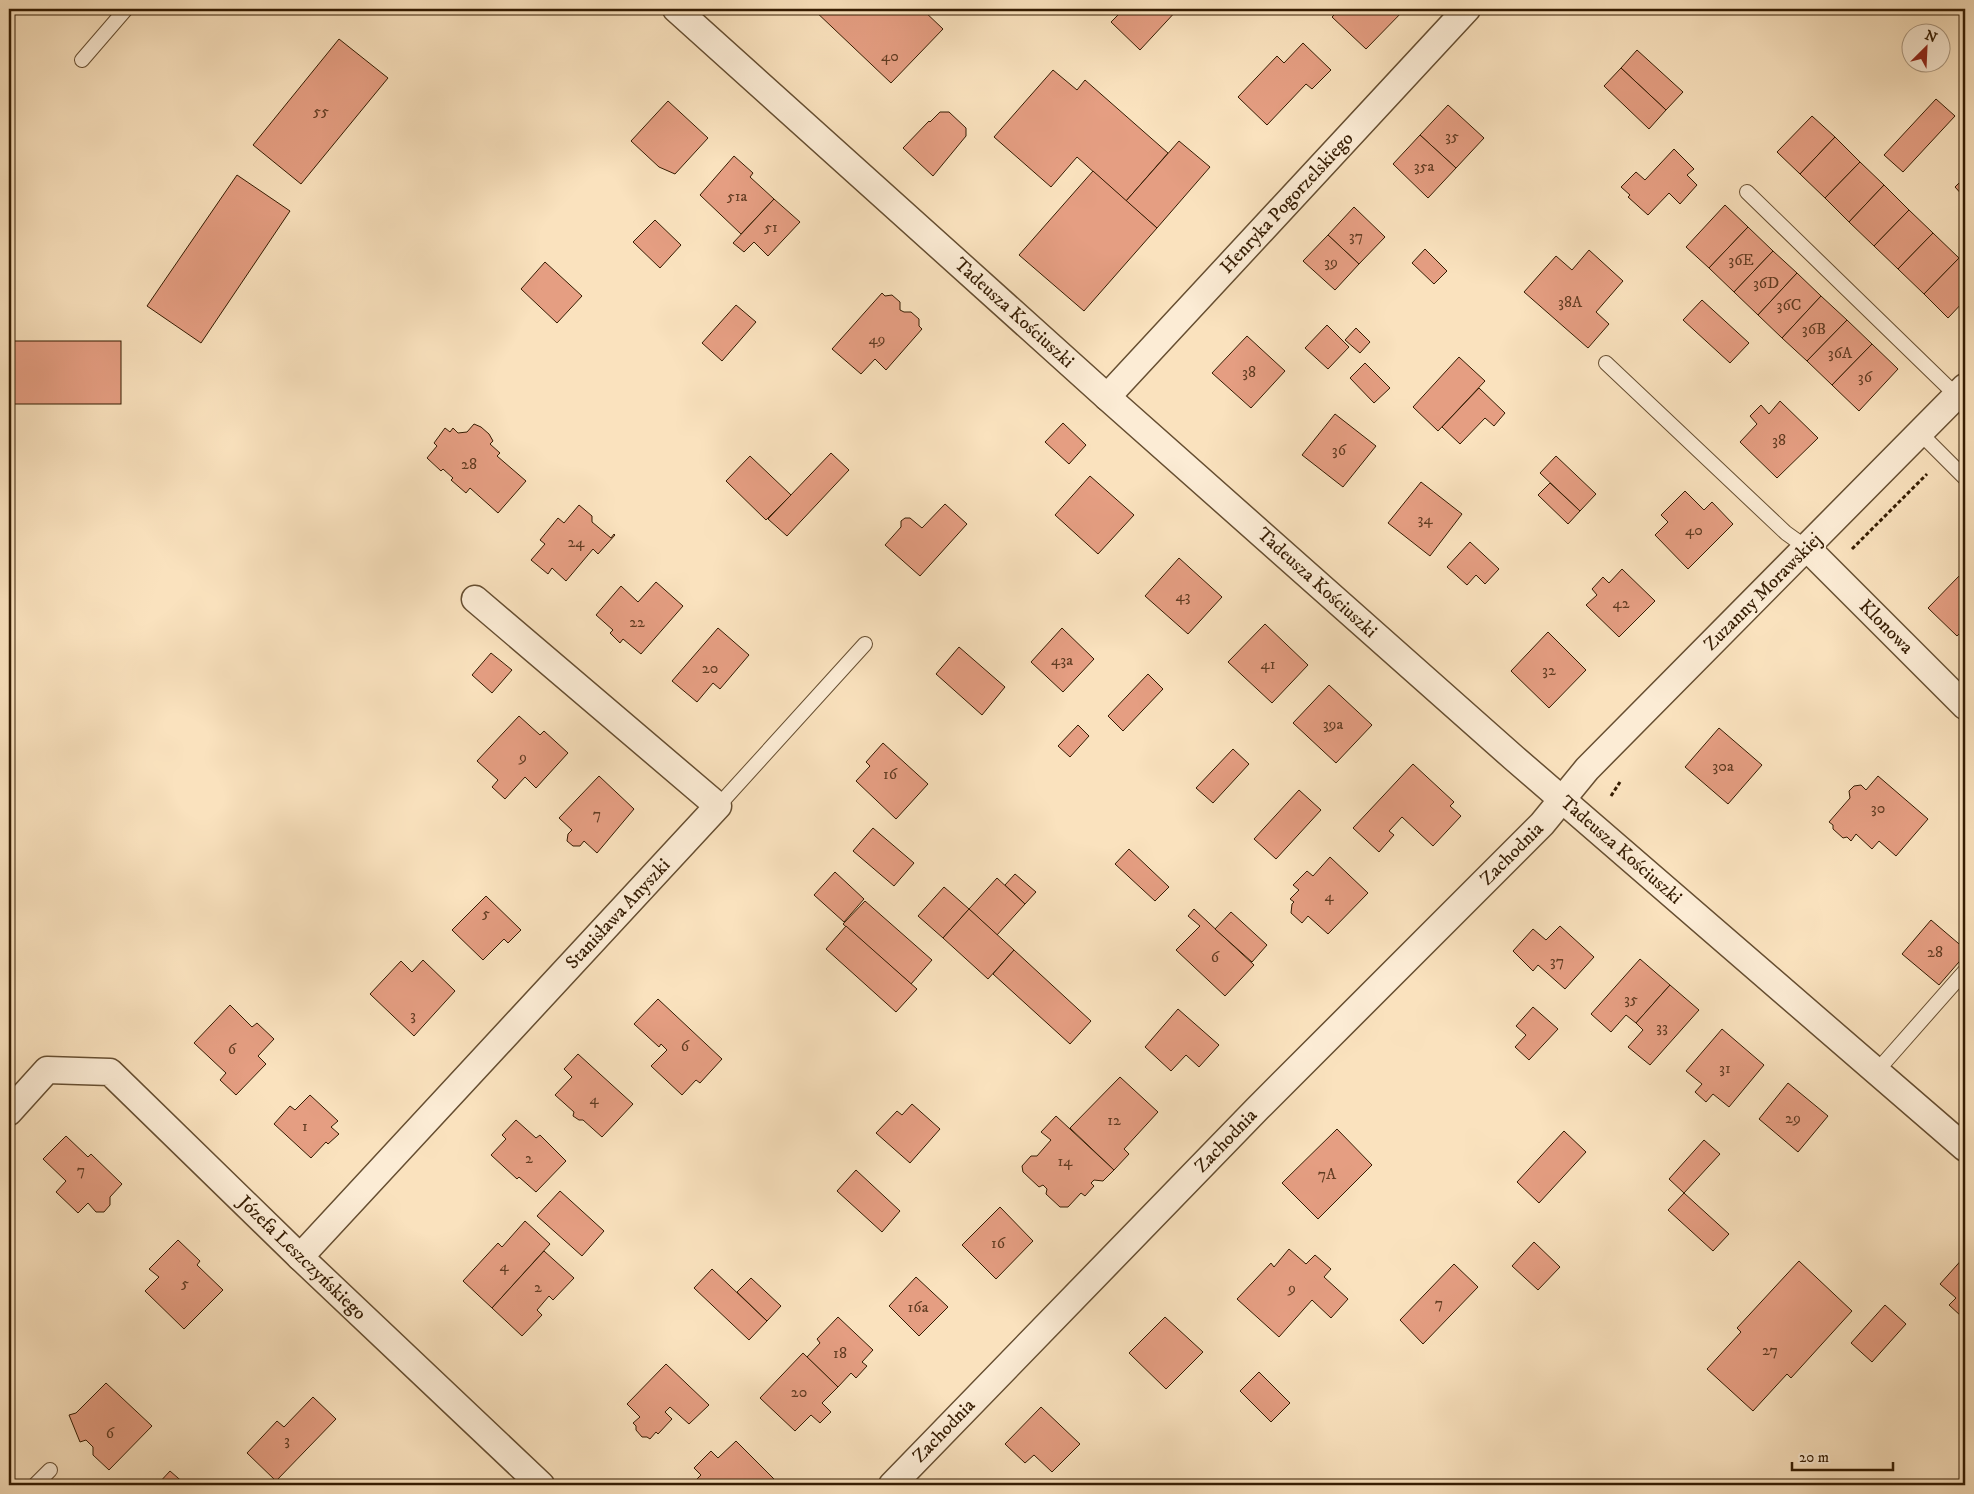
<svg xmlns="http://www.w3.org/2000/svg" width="1974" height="1494" viewBox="0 0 1974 1494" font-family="'IM FELL DW Pica',serif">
<rect width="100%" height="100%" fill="#fae2be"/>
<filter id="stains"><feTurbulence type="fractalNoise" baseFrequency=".004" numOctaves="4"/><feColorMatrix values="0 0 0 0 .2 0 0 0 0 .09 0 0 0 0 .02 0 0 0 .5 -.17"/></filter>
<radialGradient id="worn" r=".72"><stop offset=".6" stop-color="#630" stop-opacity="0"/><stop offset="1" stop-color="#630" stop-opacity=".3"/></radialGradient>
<!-- building -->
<g fill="#e59e82" stroke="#351c02">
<path d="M813,9H922L943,29L891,83Z"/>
<path d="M1124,9H1178L1140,50L1111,22Z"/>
<path d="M1340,9H1405L1366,49L1332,17Z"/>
<path d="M339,39L388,78L301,184L253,145Z"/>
<path d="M1303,43L1331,70L1312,89L1306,84L1267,125L1238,97L1277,56L1284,63Z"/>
<path d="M1637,50L1683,92L1666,110L1621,68Z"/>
<path d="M1621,68L1666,110L1649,129L1604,86Z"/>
<path d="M1053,70L1077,90L1085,80L1168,153L1126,201L1077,157L1051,187L994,137Z"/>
<path d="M1936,99L1955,116L1903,172L1884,155Z"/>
<path d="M668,101L708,138L675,174L659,167L631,141Z"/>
<path d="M1448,105L1484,138L1456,168L1420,135Z"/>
<path d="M940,112H949L966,128V136L933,176L903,148L929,121L930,122Z"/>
<path d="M1812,116L1835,137L1800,174L1777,152Z"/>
<path d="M1420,135L1456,168L1428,198L1393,164Z"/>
<path d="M1835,137L1860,162L1825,198L1800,174Z"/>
<path d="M1179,141L1210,167L1157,228L1126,201Z"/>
<path d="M1674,149L1694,169L1687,175L1697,185L1680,204L1669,193L1648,215L1628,197L1630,195L1621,187L1636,172L1645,180Z"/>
<path d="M734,156L753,173L750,177L774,199L741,234L700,195Z"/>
<path d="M1860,162L1884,185L1849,222L1825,198Z"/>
<path d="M1093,171L1157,228L1084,311L1019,255Z"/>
<path d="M237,175L290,211L201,343L147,306Z"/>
<path d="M1965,177V198L1955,187Z"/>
<path d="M1884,185L1909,210L1874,246L1849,222Z"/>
<path d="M774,199L800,222L768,256L754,242L744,252L733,243Z"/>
<path d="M1725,205L1748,227L1709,268L1686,247Z"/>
<path d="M1354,207L1385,237L1359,264L1328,235Z"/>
<path d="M1909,210L1933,233L1898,269L1874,246Z"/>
<path d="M655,220L681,245L660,268L633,242Z"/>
<path d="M1748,227L1773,251L1734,292L1709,268Z"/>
<path d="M1933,233L1959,258L1924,294L1898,269Z"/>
<path d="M1328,235L1359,264L1335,290L1303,261Z"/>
<path d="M1425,249L1447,271L1434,284L1412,263Z"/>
<path d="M1589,250L1623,281L1596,312L1609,324L1588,348L1524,292L1556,256L1572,270Z"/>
<path d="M1773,251L1797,273L1758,315L1734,292Z"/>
<path d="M1959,258L1965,264V300L1948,318L1924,294Z"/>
<path d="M545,262L582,296L557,323L521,289Z"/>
<path d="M1797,273L1821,296L1782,338L1758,315Z"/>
<path d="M882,293L885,296L892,295L900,302V310L904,312H911L919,319V326L922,329L886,370L875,359L861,374L832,349Z"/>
<path d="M1821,296L1847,320L1807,361L1782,338Z"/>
<path d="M1702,300L1749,343L1730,363L1683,320Z"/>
<path d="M736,305L756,322L722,361L702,343Z"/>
<path d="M1847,320L1872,344L1832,385L1807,361Z"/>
<path d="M1327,325L1349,347L1328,369L1305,348Z"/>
<path d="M1356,328L1370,342L1360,353L1345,340Z"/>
<path d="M1247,336L1285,371L1251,408L1212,373Z"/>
<rect x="9" y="341" width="112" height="63"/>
<path d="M1872,344L1898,369L1859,411L1832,385Z"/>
<path d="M1459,357L1485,381L1438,431L1413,407Z"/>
<path d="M1365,363L1390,388L1374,403L1350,378Z"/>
<path d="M1479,388L1505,413L1494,426L1485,418L1460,444L1442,427Z"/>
<path d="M1780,401L1818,438L1777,478L1740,442L1757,424L1750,416L1761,405L1769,414Z"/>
<path d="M1335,414L1376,446L1343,487L1302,455Z"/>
<path d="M1063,423L1086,445L1069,464L1045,442Z"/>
<path d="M474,424L481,427L489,434L493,441L490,444L500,453L497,456L526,481L498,513L470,488L466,493L451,480L453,478L443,469L441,471L427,458L437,446L434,443L445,428L450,432L453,428L458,433L467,432Z"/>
<path d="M831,453L849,470L787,536L768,519Z"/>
<path d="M750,456L791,495L766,520L726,481Z"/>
<path d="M1556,456L1596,494L1580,511L1540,473Z"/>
<path d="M1090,476L1134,515L1098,554L1055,515Z"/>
<path d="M1421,482L1462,514L1430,556L1388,523Z"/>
<path d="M1550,483L1580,511L1568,524L1538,495Z"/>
<path d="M1685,491L1704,510L1712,502L1733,524L1688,569L1655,535L1668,522L1661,515Z"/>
<path d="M945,504L967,524L920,576L885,545L901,527V521L905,518H910L922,528Z"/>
<path d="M579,505L592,516V522L611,538L614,534L615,535L598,554L593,549L566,581L552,568L548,574L531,560L545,544L540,540L558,518L564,523Z"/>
<path d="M1470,542L1499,569L1485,584L1476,575L1467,585L1447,567Z"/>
<path d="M1179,558L1222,597L1188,634L1145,596Z"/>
<path d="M1622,569L1655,601L1619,637L1586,605L1597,595L1592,589L1603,577L1609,583Z"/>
<path d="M1960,575L1965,580V628L1957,636L1928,608Z"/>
<path d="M656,582L683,606L641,654L623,639L620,643L610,633L613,630L596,615L621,586L638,602Z"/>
<path d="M1265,624L1308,665L1272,703L1228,662Z"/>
<path d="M718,628L749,655L720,689L713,683L697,702L672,681Z"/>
<path d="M1062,628L1094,659L1063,692L1031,662Z"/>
<path d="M1548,632L1586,670L1549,708L1511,671Z"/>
<path d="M959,647L1005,687L982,715L936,674Z"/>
<path d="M491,653L512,670L492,693L472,675Z"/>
<path d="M1148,674L1163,689L1123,731L1108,716Z"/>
<path d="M1329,685L1372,725L1336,763L1293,723Z"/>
<path d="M519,716L540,735L544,731L568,753L536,788L525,777L505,799L492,787L498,780L477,761Z"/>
<path d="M1078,725L1089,736L1070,757L1058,746Z"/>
<path d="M1719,728L1762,765L1728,804L1685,767Z"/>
<path d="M883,743L928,784L896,819L856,781L870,766L866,762Z"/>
<path d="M1233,749L1249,764L1213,803L1196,788Z"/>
<path d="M1413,764L1454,802L1450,806L1461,816L1433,846L1402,817L1389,831L1394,835L1379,852L1353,828Z"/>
<path d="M599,776L634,809L597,853L584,841L580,846H573L567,841L568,834L572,830L559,818Z"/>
<path d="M1878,776L1928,819L1896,856L1879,841L1872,849L1856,834L1851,841L1847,837L1843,838L1833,829V825L1829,822L1850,798L1849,791L1854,786L1861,785L1866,790Z"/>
<path d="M1299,790L1321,810L1276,859L1254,839Z"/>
<path d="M873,828L914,863L894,886L853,851Z"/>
<path d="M1129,849L1169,887L1155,901L1115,864Z"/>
<path d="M1330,857L1368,893L1328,934L1308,916L1302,923L1291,913L1292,904L1294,902L1290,899L1299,890L1293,885L1307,871L1313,876Z"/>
<path d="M835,872L864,899L844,922L814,895Z"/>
<path d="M1015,874L1036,892L1025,904L1005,885Z"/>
<path d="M997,878L1025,904L997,935L969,909Z"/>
<path d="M944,887L969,909L943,938L918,916Z"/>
<path d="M486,896L521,930L508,943L504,939L483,960L452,930Z"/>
<path d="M865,901L932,960L911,984L843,924Z"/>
<path d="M969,909L1014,950L988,979L943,938Z"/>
<path d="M1194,909L1254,965L1225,996L1176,950L1200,926L1188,916Z"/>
<path d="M1231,912L1267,945L1252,962L1215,929Z"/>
<path d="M1931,920L1965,949V955L1939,985L1902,954Z"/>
<path d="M846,926L917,989L896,1012L826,949Z"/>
<path d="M1560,926L1594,957L1565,989L1538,965L1533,971L1513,951L1533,929L1546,940Z"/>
<path d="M1014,950L1091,1021L1070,1044L993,974Z"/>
<path d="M1640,959L1670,985L1636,1023L1626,1015L1611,1032L1591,1014Z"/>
<path d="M423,960L455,991L414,1036L370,994L401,961L412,972Z"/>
<path d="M1670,985L1699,1010L1650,1065L1628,1047L1643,1030L1636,1023Z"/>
<path d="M658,999L722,1059L700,1083L696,1080L682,1095L651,1066L667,1050L661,1044L659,1047L634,1024Z"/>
<path d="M230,1005L252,1027L257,1023L274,1039L258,1056L266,1064L236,1095L220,1080L226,1073L194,1043Z"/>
<path d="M1533,1007L1558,1029L1529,1060L1515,1047L1526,1035L1516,1026Z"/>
<path d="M1178,1009L1219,1045L1199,1067L1186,1055L1171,1071L1145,1047Z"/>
<path d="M1722,1029L1764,1065L1729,1107L1713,1094L1706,1102L1695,1092L1702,1084L1686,1071Z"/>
<path d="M578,1054L633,1104L602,1137L583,1120H579L573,1116L574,1112L555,1095L572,1077L564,1069Z"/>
<path d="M1120,1077L1158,1112L1124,1149L1129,1154L1114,1170L1070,1128Z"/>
<path d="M1788,1083L1828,1116L1798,1152L1759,1119Z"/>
<path d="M310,1095L338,1121L331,1127L339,1134L328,1144L326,1142L311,1158L274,1124L290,1106L295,1110Z"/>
<path d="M912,1104L940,1129L910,1163L876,1133L897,1111L902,1115Z"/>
<path d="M1056,1116L1114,1170L1103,1181L1094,1180L1091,1183L1094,1186L1085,1196L1081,1193L1068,1207H1060L1046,1194L1047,1189L1043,1185L1039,1187L1023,1172L1022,1166L1031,1156H1037L1051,1140L1041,1132Z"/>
<path d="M516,1120L536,1138L540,1135L566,1161L536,1192L519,1177L517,1179L491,1155L506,1139L502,1135Z"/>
<path d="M1337,1129L1372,1165L1318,1219L1282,1183Z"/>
<path d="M1564,1131L1586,1152L1539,1203L1517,1182Z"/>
<path d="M66,1136L88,1157L91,1154L122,1184L110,1197V1205L104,1212H96L88,1203L78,1213L56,1192L66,1181L43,1159Z"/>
<path d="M1704,1140L1720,1154L1684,1193L1669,1179Z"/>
<path d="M856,1170L900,1211L882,1232L837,1191Z"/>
<path d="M560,1191L604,1231L582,1256L537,1216Z"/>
<path d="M1684,1193L1729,1234L1713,1251L1668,1210Z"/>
<path d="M1000,1207L1033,1241L996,1279L962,1245Z"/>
<path d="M525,1221L550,1244L492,1308L463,1281L498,1243L502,1247Z"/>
<path d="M178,1240L200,1261L197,1265L223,1290L184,1329L145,1291L159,1277L149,1269Z"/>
<path d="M1534,1242L1560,1267L1538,1290L1512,1266Z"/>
<path d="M1289,1249L1306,1264L1315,1255L1331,1269L1324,1277L1348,1299L1331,1318L1312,1300L1279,1337L1237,1299L1271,1263L1274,1267Z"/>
<path d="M544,1251L574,1278L553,1300L549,1296L537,1310L542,1315L522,1336L492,1308Z"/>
<path d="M1965,1256V1311L1961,1316L1949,1305L1956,1298L1940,1284Z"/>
<path d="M1799,1261L1852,1311L1791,1378L1787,1374L1753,1411L1707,1369L1741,1332L1737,1328Z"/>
<path d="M1454,1264L1478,1287L1423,1344L1400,1320Z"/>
<path d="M712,1269L767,1321L749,1340L694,1288Z"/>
<path d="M916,1277L948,1307L919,1336L889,1306Z"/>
<path d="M751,1278L781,1306L767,1321L737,1292Z"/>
<path d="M1885,1305L1906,1324L1872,1362L1851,1343Z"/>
<path d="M838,1317L873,1350L862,1362L867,1366L856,1378L851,1373L838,1387L807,1357L820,1343L817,1339Z"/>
<path d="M1165,1317L1203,1352L1166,1389L1129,1353Z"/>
<path d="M803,1353L838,1387L822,1403L831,1412L820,1423L811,1415L795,1431L760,1398Z"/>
<path d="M666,1364L709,1405L689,1424L670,1407L665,1412L672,1419L658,1434L656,1432L650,1439L647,1437H642L636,1430V1426L633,1423L640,1417L627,1404Z"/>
<path d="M1259,1372L1290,1403L1271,1422L1240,1391Z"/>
<path d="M106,1383L152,1426L109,1470L93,1455V1447L86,1440L80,1442L69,1415L76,1413Z"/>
<path d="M313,1397L336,1419L276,1481L247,1453L277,1421L284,1427Z"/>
<path d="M1041,1407L1080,1444L1052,1472L1034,1455L1025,1463L1005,1444Z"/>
<path d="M736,1441L774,1479L768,1485H691L701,1475L694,1468L711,1451L718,1458Z"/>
<path d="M170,1471L186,1485H157Z"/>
</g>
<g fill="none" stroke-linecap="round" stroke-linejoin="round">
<defs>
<g id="lane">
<path d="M82,60L126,9"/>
<path d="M1747,192L1957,396"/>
<path d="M1606,363L1786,533L1807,548"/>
<path d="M1920,433L1965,478"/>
<path d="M718,806L865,644"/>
<path d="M1876,1072L1965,971"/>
<path d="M35,1485L50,1470"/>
</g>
<g id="street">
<path d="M676,9L1107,397L1514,758L1965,1148"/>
<path d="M1107,397L1467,9"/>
<path d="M1807,548L1965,706"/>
<path d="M9,1112L47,1070L110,1072L300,1257L541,1485"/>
<path d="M300,1257L718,806L475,599"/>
<path d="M892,1485L1258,1108L1542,824L1587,769L1965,387"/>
</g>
</defs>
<!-- lane casing -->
<use href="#lane" stroke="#664e31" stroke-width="16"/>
<!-- street casing -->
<use href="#street" stroke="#664e31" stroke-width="29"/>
<!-- path -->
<g stroke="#351c02" stroke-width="3" stroke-dasharray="4 2.5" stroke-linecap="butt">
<path d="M1852,549L1927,474"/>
<path d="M1611,796L1620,782"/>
</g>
<!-- lane -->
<use href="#lane" stroke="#fcecd5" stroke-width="14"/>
<!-- street -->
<use href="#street" stroke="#fcecd5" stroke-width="26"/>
</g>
<g text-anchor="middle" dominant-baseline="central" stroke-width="4" stroke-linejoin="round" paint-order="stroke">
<!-- number labels -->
<g font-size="16" fill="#613c22">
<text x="890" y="56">40</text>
<text x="321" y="111">55</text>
<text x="1452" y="136">35</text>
<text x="1424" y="166">35a</text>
<text x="737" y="196">51a</text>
<text x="771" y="227">51</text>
<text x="1356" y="236">37</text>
<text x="1741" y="260">36E</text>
<text x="1331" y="262">39</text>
<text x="1766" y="283">36D</text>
<text x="1570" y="302">38A</text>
<text x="1789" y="305">36C</text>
<text x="1814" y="329">36B</text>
<text x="877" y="339">49</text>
<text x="1840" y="353">36A</text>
<text x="1249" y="372">38</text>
<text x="1865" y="377">36</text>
<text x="1779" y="440">38</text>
<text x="1339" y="450">36</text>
<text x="469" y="464">28</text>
<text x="1425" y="519">34</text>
<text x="1694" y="530">40</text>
<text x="576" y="542">24</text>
<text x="1183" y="596">43</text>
<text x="1621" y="603">42</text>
<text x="637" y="622">22</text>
<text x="1062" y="660">43a</text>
<text x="1268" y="664">41</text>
<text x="710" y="668">20</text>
<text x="1549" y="670">32</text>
<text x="1333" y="724">39a</text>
<text x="523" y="757">9</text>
<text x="1723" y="766">30a</text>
<text x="890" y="774">16</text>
<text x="1878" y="808">30</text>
<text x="597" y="814">7</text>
<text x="1329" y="896">4</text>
<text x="486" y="913">5</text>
<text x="1935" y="952">28</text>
<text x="1215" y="957">6</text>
<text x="1557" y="961">37</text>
<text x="1631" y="999">35</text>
<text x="413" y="1015">3</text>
<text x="1662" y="1027">33</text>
<text x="685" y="1046">6</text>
<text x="232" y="1049">6</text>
<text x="1725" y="1068">31</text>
<text x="594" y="1099">4</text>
<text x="1793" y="1118">29</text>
<text x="1114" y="1120">12</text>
<text x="305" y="1126">1</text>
<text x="529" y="1158">2</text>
<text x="1065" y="1161">14</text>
<text x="81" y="1170">7</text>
<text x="1327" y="1174">7A</text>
<text x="998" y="1243">16</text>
<text x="504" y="1266">4</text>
<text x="185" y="1283">5</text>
<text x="538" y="1287">2</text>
<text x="1292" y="1288">9</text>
<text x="1439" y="1303">7</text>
<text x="918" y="1307">16a</text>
<text x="1770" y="1350">27</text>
<text x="840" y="1353">18</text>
<text x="799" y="1392">20</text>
<text x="110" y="1433">6</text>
<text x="287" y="1440">3</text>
</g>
<!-- street labels -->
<g font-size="19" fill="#351c02" stroke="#fcecd5">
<text transform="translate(1287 203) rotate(-47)">Henryka Pogorzelskiego</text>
<text transform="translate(1014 313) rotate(42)">Tadeusza Kościuszki</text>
<text transform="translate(1317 583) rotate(42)">Tadeusza Kościuszki</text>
<text transform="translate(1763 592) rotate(-45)">Zuzanny Morawskiej</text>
<text transform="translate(1886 627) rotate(45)">Klonowa</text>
<text transform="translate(1621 850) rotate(41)">Tadeusza Kościuszki</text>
<text transform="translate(1512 854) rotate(-45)">Zachodnia</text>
<text transform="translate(618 914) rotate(-47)">Stanisława Anyszki</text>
<text transform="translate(1226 1141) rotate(-46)">Zachodnia</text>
<text transform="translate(302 1258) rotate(44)">Józefa Leszczyńskiego</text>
<text transform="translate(944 1431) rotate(-46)">Zachodnia</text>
</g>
</g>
<!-- margin -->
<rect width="1974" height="1494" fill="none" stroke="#fae2be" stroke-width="30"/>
<rect x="10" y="10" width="1954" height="1474" fill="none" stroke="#351c02" stroke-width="2.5"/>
<rect x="15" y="15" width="1944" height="1464" fill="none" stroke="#351c02"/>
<!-- north arrow -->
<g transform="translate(1926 48) rotate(24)"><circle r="24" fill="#fcecd5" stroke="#ac9981"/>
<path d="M0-4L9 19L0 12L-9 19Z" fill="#8f2418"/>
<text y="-8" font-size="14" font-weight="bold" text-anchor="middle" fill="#351c02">N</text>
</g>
<!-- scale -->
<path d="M1792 1462v8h101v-8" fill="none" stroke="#351c02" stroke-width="2.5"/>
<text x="1799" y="1462" font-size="15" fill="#351c02" stroke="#fcecd5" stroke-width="4" paint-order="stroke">20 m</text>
<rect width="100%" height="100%" filter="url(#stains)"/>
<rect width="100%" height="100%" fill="url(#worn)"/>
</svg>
